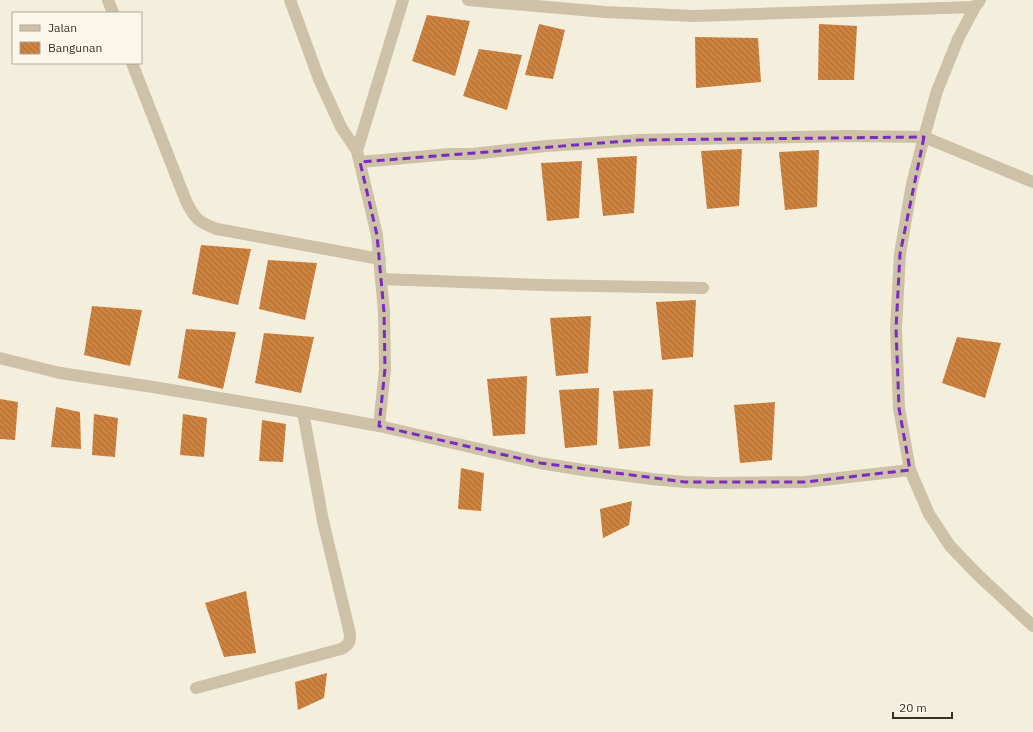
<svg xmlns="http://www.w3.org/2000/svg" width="1033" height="732" viewBox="0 0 1033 732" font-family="'IBM Plex Sans',sans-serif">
<defs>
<pattern id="building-back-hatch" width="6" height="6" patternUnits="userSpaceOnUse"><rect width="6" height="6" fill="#cd8240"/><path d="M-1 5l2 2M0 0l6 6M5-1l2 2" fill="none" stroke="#a76b36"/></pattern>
</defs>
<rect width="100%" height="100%" fill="#f4eedc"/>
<!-- building -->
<g fill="url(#building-back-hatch)">
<path d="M427,15L470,21L455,76L412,61Z"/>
<path d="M539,24L565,30L553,79L525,75Z"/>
<path d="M819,24L857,26L854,80H818Z"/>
<path d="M695,37L758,38L761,82L696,88Z"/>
<path d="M479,49L522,55L507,110L463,96Z"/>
<path d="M742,149L739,206L707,209L701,151Z"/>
<path d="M819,150L817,207L785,210L779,152Z"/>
<path d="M637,156L634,213L603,216L597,158Z"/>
<path d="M582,161L579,218L547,221L541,163Z"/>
<path d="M201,245L251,249L238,305L192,294Z"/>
<path d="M268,260L317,263L305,320L259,309Z"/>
<path d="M696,300L693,357L662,360L656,302Z"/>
<path d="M92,306L142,310L130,366L84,355Z"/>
<path d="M591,316L588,373L556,376L550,318Z"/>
<path d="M186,329L236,332L223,389L178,378Z"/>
<path d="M264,333L314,337L301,393L255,383Z"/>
<path d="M957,337L1001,343L985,398L942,383Z"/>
<path d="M527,376L525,434L493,436L487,379Z"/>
<path d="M599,388L597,445L565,448L559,390Z"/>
<path d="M653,389L650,446L619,449L613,391Z"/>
<path d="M0,399L18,402L15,440L0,439Z"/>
<path d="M775,402L772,460L740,463L734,405Z"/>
<path d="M56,407L80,412L81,449L51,447Z"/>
<path d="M94,414L118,418L115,457L92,455Z"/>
<path d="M183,414L207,418L204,457L180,455Z"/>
<path d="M262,420L286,424L283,462L259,461Z"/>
<path d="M461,468L484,473L481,511L458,509Z"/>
<path d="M632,501L629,525L603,538L600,509Z"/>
<path d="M246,591L256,653L224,657L205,603Z"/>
<path d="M327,673L324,698L298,710L295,682Z"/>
</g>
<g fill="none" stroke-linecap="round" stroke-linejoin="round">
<!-- minor -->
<g stroke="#cdc1a7" stroke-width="12">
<path d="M108,0L113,13"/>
<path d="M290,0L319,79L341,127L357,151"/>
<path d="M468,0L605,12L694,16L975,7"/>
<path d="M980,0L975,7L958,39L937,91L924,137L912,184L900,254L896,329L899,408L910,470L929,514L950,546L978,575L1033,626"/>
<path d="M132,63L186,201C195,219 198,222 217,229L380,259"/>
<path d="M360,162L450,154H472L546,146L639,140L847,136L924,137L1033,182"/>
<path d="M381,279L542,285L703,288"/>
<path d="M0,358L60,373L153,387L303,412L379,426L540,463L583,470L652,479L685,482L713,483L805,482L910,470"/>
<path d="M379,426L385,369L384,312L377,235L357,151L403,0"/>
<path d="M196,688L341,649C349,645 350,642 350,634L323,521L303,412"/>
</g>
</g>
<!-- marked area -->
<path fill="none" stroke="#7b2cbf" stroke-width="3" stroke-dasharray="8 5" stroke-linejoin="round" d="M924,137L900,254L896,329L899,408L910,470L805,482H685L540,463L379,426L385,369L384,312L377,235L360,162L639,140Z"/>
<!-- legend -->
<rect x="12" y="12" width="130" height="52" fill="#fbf7e8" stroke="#ada89b"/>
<rect x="20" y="25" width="20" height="6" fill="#cdc1a7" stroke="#ada89b"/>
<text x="48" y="32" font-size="12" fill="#383128">Jalan</text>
<rect x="20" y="42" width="20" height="12" fill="url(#building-back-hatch)" stroke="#ada89b"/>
<text x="48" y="52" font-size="12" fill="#383128">Bangunan</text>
<!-- scale -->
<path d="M893 712v6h59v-6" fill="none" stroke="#383128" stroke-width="2"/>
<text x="899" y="712" font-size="12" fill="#383128" stroke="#fbf7e8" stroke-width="3" paint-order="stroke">20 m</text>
</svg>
